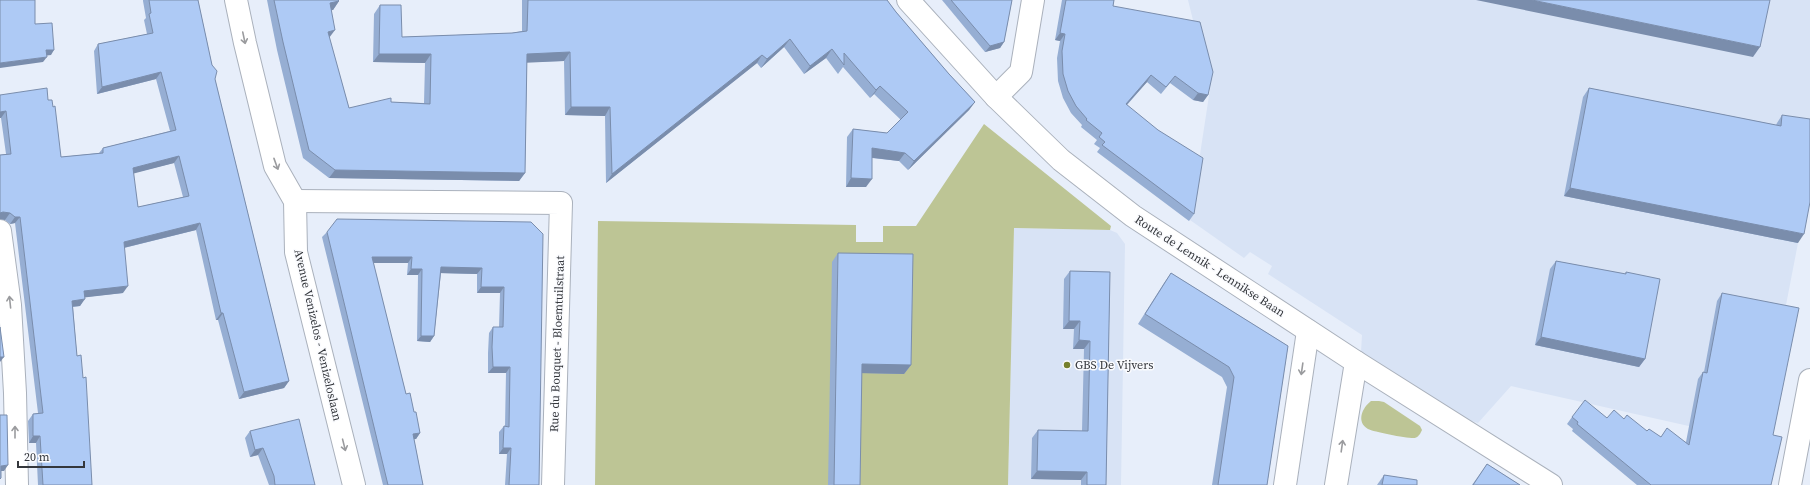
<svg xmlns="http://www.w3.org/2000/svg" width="1810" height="485" viewBox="0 0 1810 485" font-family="'Source Serif 4',serif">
<rect width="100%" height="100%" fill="#e7eefa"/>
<!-- built -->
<g fill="#d8e3f5">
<path d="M1188,0H1810V181L1786,305L1796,307L1794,315L1702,429L1511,386L1478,423L1466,419L1361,352L1362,335L1268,274L1272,266L1250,252L1244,258L1190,220L1210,89Z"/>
<path d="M1014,228L1110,230L1117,233L1125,244L1121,485H1008Z"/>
</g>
<!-- green -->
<g fill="#bdc595">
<path d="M984,124L1111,226L1110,230L1014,228L1008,485H595L598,221L856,225V242H883V226H916Z"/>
<path d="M1371,401H1379L1384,402L1420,426L1422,430L1420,434C1418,436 1418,437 1415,438C1409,439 1374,432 1368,429C1356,422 1362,408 1371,401Z"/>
</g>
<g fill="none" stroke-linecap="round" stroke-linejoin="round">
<defs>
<g id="minor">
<path d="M236,0L245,43L275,166L295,201L296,252L354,485"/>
<path d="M908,0L996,97L1061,160L1133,216L1356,362L1551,485"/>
<path d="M996,97L1021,72L1033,0"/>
<path d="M295,201L561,203L553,485"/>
<path d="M0,231L10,305L15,393L17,485"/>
<path d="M1285,485L1308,331"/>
<path d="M1336,485L1356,362"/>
<path d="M1790,485L1810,380"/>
</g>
</defs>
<!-- minor casing -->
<use href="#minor" stroke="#aab1bc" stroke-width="24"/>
<!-- minor -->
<use href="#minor" stroke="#fff" stroke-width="22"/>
</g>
<!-- wall -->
<g fill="#96aed3" fill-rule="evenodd">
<path d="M143,0H198L215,79L289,381L284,388L239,399L218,320H216L196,230L124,248L123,293L85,297L80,306L73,307L77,356L92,485H38L36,443H29L28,421L33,414L38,413L15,223L10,224L5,220L0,219V155L6,154L1,118L0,95L48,100L61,157L99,153L103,148L170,131L156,79L97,94L94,51L98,44L147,34L144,20L146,18L143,1ZM174,163L183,197L138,207L133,173Z"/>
<path d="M267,0H338L339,1L333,10H331L329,38L349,108L391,102L424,103L425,63L373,62L374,14L380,5L402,37L512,33L522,31V0H887L896,12L949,74L975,102L969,110L908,170L899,161L872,158L866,187H846L847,137L853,129L887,133L901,120L874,94L870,98L843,67L838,74L826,58L804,74L784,47L761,68L757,63L606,183L605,116L565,115L564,61L527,62L525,173L519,181L329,178L303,158L277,50Z"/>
<path d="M942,0H1012L1004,42L1000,48L985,52Z"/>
<path d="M1062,0H1114L1113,6L1208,95L1203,102L1193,100L1170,83L1161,94L1147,82L1127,105L1194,214L1189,221L1097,152L1100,148L1094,144L1097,140L1081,127L1082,125L1071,113L1063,98L1058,81L1057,58L1060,41L1055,40Z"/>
<path d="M1589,88L1776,125L1777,123L1782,115L1798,243L1564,196L1583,97Z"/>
<path d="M531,222L539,485H505L507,454H499V432L504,426H505L506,373H488V353L489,333L493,327H499L500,293H477V274L441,273L434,336L430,342L417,341L418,275H407L408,263H373L406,394L414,412L420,433L416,439H414L423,485H383L322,237L327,232Z"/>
<path d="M838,253L911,365L904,374L862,373L860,485H828L832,262Z"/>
<path d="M1556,261L1625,274L1626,272L1645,359L1639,367L1535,345L1550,269Z"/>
<path d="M1070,271L1110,272L1106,485H1081V480L1031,479L1032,438L1038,430L1082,431L1084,349H1073L1074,329H1063L1064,279Z"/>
<path d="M1171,273L1288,346L1267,485H1212L1227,387L1222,377L1138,324L1164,283Z"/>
<path d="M1722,293L1773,435L1771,485H1637L1572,431L1573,429L1567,424L1572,417L1624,419L1647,431L1661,437L1686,442L1698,379L1703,372H1704L1717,301Z"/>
<path d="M250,431L315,485H269L258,455L250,457L245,438Z"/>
<path d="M1487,464L1520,485H1472Z"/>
<path d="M1384,475L1417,485H1377Z"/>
</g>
<!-- shaded-wall -->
<g fill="#7a8dac">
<path d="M1476,0H1532L1760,47L1753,57Z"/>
<path d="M339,1L333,10L324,11L330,3Z"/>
<path d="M335,30L329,38L328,32Z"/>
<path d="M1060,33L1065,34L1060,41L1055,40Z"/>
<path d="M790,39L784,47L761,68L767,59Z"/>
<path d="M1004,42L1000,48L985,52L990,46Z"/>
<path d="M832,49L826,58L804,74L810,66Z"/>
<path d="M46,50H54L51,55L43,56Z"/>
<path d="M570,52L564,61L521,63L527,54Z"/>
<path d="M379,54H431L425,63L373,62Z"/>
<path d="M762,55L757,63L606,183L612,174Z"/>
<path d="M47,57L43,62L0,68V63Z"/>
<path d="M161,72L156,79L97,94L102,87Z"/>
<path d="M1151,75L1147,82L1121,111L1126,104Z"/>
<path d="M880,86L874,94L870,98L876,90Z"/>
<path d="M1198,93L1208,95L1203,102L1193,100Z"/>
<path d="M975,102L969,110L908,170L914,161Z"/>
<path d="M571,107H610L605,116L565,115Z"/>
<path d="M6,111L1,118H0V112Z"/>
<path d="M872,148L905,153L899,161L866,157Z"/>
<path d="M179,156L174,163L128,175L133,168Z"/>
<path d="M335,170L525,173L519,181L329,178Z"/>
<path d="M851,178L872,179L866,187H846Z"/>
<path d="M1570,188L1804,234L1798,243L1564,196Z"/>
<path d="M3,212L10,213L5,220L0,219V213Z"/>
<path d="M15,217H20L15,223L10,224Z"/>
<path d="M200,223L196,230L119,249L124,242Z"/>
<path d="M372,257H412L408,263H368Z"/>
<path d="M441,267L482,268L477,274L437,273Z"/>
<path d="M411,269H422L418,275H407Z"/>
<path d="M128,286L123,293L80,298L84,291Z"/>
<path d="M481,287H504L500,293H477Z"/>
<path d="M85,299L80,306L68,307L72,301Z"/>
<path d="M221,313H223L218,320H216Z"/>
<path d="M1069,321H1080L1074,329H1063Z"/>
<path d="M421,336H434L430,342L417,341Z"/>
<path d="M1541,337L1645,359L1639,367L1535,345Z"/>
<path d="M1079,340L1090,341L1084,349H1073Z"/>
<path d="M0,357H4L0,362Z"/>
<path d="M862,364L911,365L904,374L856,373Z"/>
<path d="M493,367H510L506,373H488Z"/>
<path d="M289,381L284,388L239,399L244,392Z"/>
<path d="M420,433L416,439L409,440L413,434Z"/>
<path d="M33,436H40L36,443H29Z"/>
<path d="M263,448L258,455L250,457L255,450Z"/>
<path d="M503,448H511L507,454H499Z"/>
<path d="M8,465L4,471H0L1,466Z"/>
<path d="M1037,471L1087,472L1081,480L1031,479Z"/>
</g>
<!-- building -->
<g fill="#aecaf5" stroke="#7a8dac" fill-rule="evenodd">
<path d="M0,0H35V24L52,23L54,50H46L47,57L0,63Z"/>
<path d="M149,0H198L212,65L217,71L215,79L289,381L244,392L223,313H221L200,223L124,242L128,286L84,291L85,299L72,301L77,356L81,355L83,378L86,377L92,485H43L40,436H33V414L43,413L20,217H15L10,213L3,212L0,213V155L11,154L6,111L0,112V95L47,88L48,100H52L53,107L55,106L61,157L103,153V148L176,130L161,72L102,87L98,44L153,33L149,14L151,13ZM179,156L189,196L138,207L133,168Z"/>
<path d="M274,0H338L339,1L330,3L335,30L328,32L349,108L391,98V102L430,104L431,54H379L380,5H401L402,37L512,33L527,31L528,0H887L896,12L949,74L975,102L914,161L905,153L872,148V179L851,178L853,129L887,133L908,112L880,86L876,90L844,53V65L832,49L810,66L790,39L767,59L762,55L612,174L610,107H571L570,52L527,54L525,173L335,170L309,150L283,42Z"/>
<path d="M951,0H1012L1004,42L990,46Z"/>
<path d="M1066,0H1114L1113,6L1200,22L1213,72L1208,95L1198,93L1175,76L1166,87L1151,75L1126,104L1158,130L1203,158L1194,214L1102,145L1105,142L1099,137L1102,133L1086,120L1087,119L1076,106L1068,91L1063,74L1062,51L1065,34L1060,33Z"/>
<path d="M1532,0H1770L1760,47Z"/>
<path d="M1589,88L1781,126L1782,115L1810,119V202L1804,234L1570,188Z"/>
<path d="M337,219L531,222L543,234L539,485H509L511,448H503L504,426L509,427L510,367H493L492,347L493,327H503L504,287H481L482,268L441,267L434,336H421L422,269H411L412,257H372L406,394L410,393L414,412H416L420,433L413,434L423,485H388L327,232Z"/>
<path d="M838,253L913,254L911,365L862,364L860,485H834Z"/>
<path d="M1556,261L1626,274V272L1660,279L1645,359L1541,337Z"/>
<path d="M1070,271L1110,272L1106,485H1087V472L1037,471L1038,430L1088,431L1090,341L1079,340L1080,321H1069Z"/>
<path d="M1171,273L1288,346L1267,485H1218L1234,377L1229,367L1145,314Z"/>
<path d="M1722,293L1799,308L1773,435L1782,437L1771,485H1651L1577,424L1578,422L1572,417L1585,400L1607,418L1614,410L1624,419L1627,415L1647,431L1649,429L1661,437L1667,428L1689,445L1703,372L1707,373Z"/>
<path d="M0,327L4,357H0Z"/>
<path d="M0,415H7L8,465L1,466V478L0,479Z"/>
<path d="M299,419L315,485H275L274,476L263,448L255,450L250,431Z"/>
<path d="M1487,464L1520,485H1473Z"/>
<path d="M1384,475L1417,480V485H1382Z"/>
</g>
<!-- one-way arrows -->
<defs><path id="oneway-shaft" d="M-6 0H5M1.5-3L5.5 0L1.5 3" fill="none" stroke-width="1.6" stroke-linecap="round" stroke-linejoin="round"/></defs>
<g stroke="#9a9b9e">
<use href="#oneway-shaft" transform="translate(244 38) rotate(78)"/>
<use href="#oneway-shaft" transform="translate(276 164) rotate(70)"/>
<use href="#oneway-shaft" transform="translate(10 302) rotate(-96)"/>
<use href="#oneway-shaft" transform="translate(1302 369) rotate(98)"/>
<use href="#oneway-shaft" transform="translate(15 432) rotate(-90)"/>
<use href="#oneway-shaft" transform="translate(344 445) rotate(76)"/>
<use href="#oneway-shaft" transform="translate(1342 446) rotate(-82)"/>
</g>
<!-- markers -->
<circle fill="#76802c" stroke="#fafbfe" stroke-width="1.5" cx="1067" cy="365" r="4"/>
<g text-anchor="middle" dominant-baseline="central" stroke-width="3" stroke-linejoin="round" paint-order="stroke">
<!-- street labels -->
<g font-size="12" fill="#34373c" stroke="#fafbfe">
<text transform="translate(1210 266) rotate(33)">Route de Lennik - Lennikse Baan</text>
<text transform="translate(318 335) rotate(77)">Avenue Venizelos - Venizeloslaan</text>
<text transform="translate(557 344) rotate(-88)">Rue du Bouquet - Bloemtuilstraat</text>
</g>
<!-- poi labels -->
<g font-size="12" fill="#34373c" stroke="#fafbfe" text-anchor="start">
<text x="1075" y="365">GBS De Vijvers</text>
</g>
</g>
<!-- scale -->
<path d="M18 461v6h66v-6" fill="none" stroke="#34373c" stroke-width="2"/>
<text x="24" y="461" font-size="12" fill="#34373c" stroke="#fafbfe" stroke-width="3" paint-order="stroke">20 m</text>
</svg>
